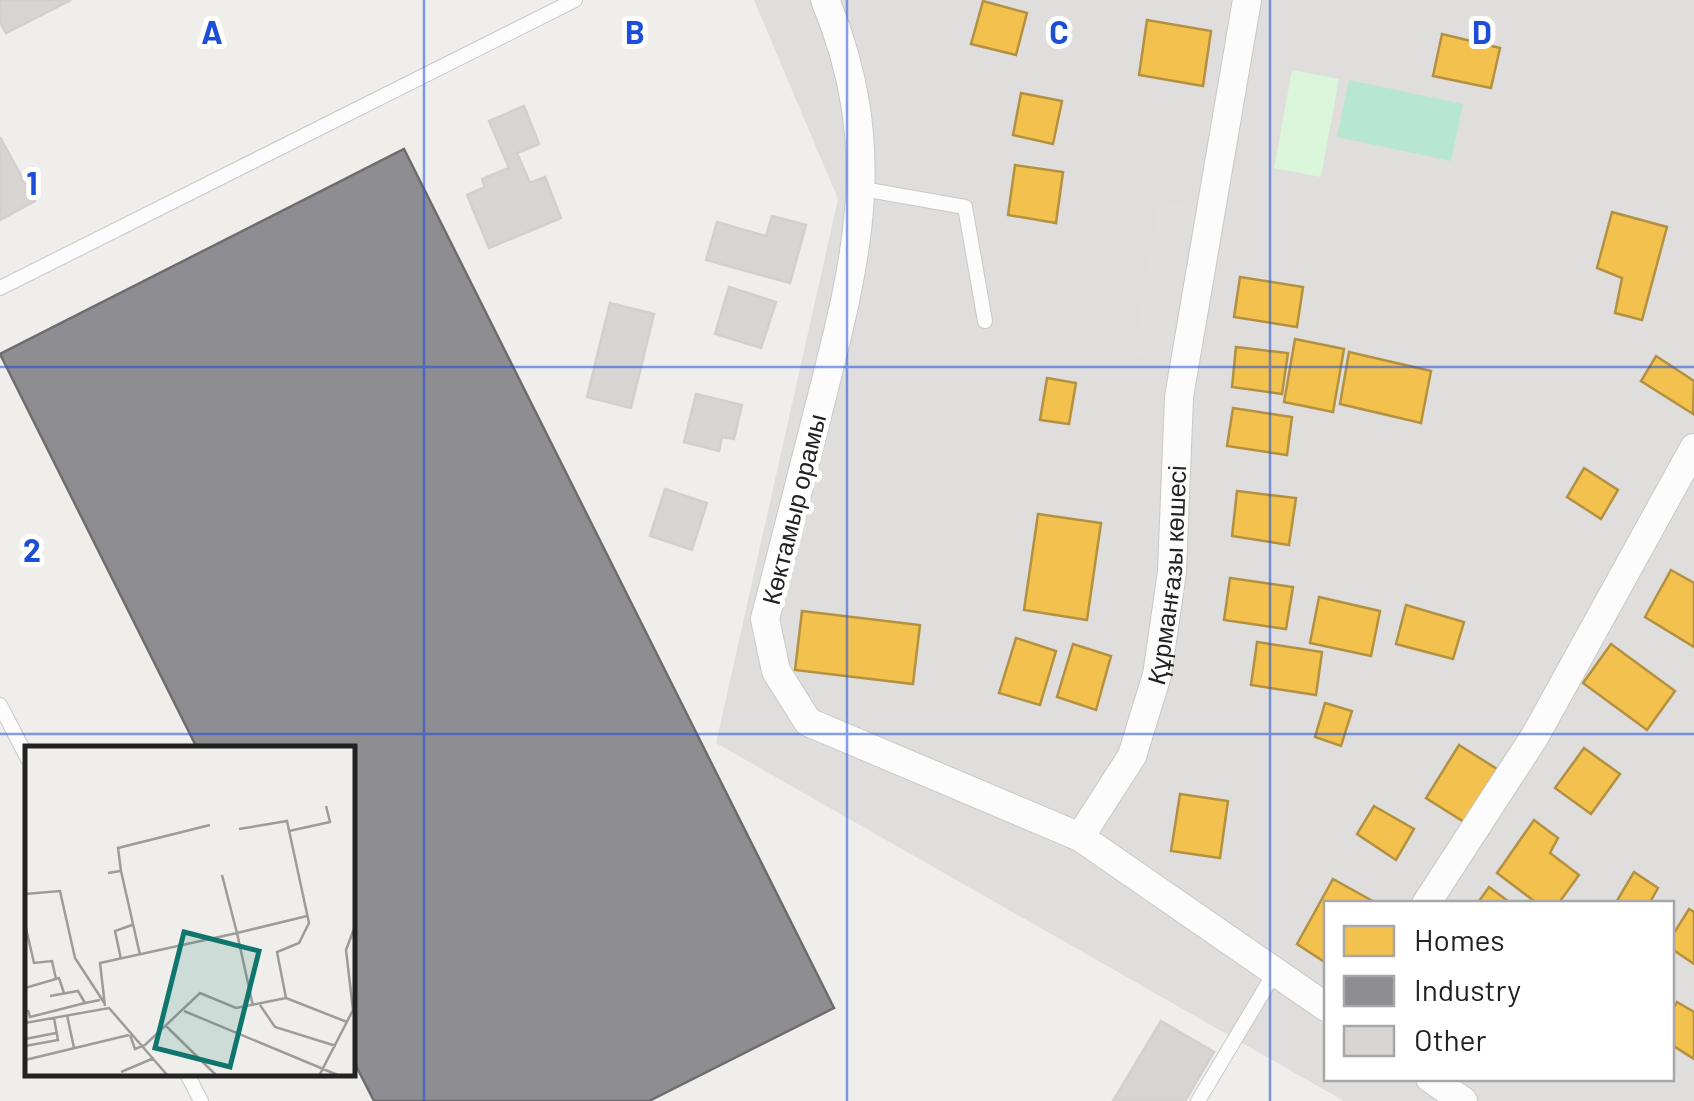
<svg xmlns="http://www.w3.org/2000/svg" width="1694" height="1101" viewBox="0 0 1694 1101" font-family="Barlow,sans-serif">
<rect width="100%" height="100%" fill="#f0eeeb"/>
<!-- residential -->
<path fill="#dfdedc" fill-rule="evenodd" d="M754,0H1694V1101H1344L716,743L838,199ZM1326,904H1672V1078H1326Z"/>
<!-- park -->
<path fill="#daf5da" d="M1292,70L1339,79L1321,177L1274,168Z"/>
<!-- pitch -->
<path fill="#b7e6d2" d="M1349,80L1463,104L1451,161L1337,137Z"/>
<!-- parking -->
<path fill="#e0dfde" d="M1159,201L1194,207L1167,363L1133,356Z"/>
<!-- homes -->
<g fill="#f2c14e" stroke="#b49141" stroke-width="2.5">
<path d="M983,1L1027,13L1016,55L971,44Z"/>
<path d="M1147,20L1211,31L1203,86L1139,75Z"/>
<path d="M1442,34L1500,48L1491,88L1433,76Z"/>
<path d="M1021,93L1062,101L1053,144L1013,135Z"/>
<path d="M1015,165L1063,172L1056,223L1008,215Z"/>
<path d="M1612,212L1667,227L1642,320L1615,313L1622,278L1597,268Z"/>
<path d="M1240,277L1303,287L1297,327L1234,317Z"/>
<path d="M1295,339L1344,349L1333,412L1284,402Z"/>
<path d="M1236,347L1288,353L1282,394L1232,387Z"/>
<path d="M1349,352L1431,371L1421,423L1340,404Z"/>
<path d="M1656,356L1694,381L1693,414L1641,381Z"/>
<path d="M1047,378L1076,383L1069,424L1040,420Z"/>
<path d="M1233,408L1292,417L1287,455L1227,446Z"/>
<path d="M1584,468L1618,490L1601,519L1567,497Z"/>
<path d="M1237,491L1296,498L1289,545L1232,536Z"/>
<path d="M1038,514L1101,523L1087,620L1024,610Z"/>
<path d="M1671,570L1694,583V647L1645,617Z"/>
<path d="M1230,578L1293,587L1286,629L1224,620Z"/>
<path d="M1319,597L1380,611L1371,656L1310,643Z"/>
<path d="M1406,605L1464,622L1453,659L1396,644Z"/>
<path d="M802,611L920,625L913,684L795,670Z"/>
<path d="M1016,638L1056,651L1040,705L999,693Z"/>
<path d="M1257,642L1322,652L1316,695L1251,685Z"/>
<path d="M1073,644L1111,656L1096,710L1057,697Z"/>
<path d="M1611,644L1675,691L1647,730L1583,683Z"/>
<path d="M1325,703L1352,711L1341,746L1315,737Z"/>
<path d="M1459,745L1497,769L1464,822L1426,798Z"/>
<path d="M1584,748L1620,774L1591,814L1555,788Z"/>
<path d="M1180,794L1228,801L1220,858L1171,851Z"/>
<path d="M1374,806L1414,829L1396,860L1357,834Z"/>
<path d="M1534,820L1558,838L1550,853L1579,875L1558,904H1538L1497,873Z"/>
<path d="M1634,872L1658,888L1649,904H1615Z"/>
<path d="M1333,879L1378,904H1326V963L1297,944Z"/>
<path d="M1489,887L1512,904H1477Z"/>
<path d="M1689,909L1694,912V964L1672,949V936Z"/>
<path d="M1677,1002L1694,1012V1059L1672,1045V1011Z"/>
</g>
<!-- industry -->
<path fill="#8d8d92" stroke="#6d6d70" stroke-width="2.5" d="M404,149L834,1008L649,1101H374L352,1058V748H197L0,354Z"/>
<!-- building -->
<g fill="#d7d4d2" stroke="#d3d0cc" stroke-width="2.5">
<path d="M0,0H71L6,33L0,22Z"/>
<path d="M524,106L539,144L517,153L530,183L545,177L561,218L489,248L467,195L485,187L482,179L509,168L489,121Z"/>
<path d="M0,137L35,201L0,220Z"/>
<path d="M772,216L806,225L790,283L706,260L717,222L766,236Z"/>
<path d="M729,287L776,302L761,348L715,334Z"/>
<path d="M610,303L654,314L631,408L587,397Z"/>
<path d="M696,394L742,405L734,439L722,437L719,451L684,442Z"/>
<path d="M665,489L707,503L692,550L650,536Z"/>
<path d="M1161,1021L1214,1052L1185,1101H1113Z"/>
</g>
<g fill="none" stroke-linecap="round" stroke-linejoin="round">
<defs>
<g id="service">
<path d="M863,189L965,207L985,321"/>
<path d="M0,288L575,0"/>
<path d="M0,705L28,759"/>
<path d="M187,1074L201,1101"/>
<path d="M1198,1101L1275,972"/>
</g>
<g id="minor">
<path d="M825,0C886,147 858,256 820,404C802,475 784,547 765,619L776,671L808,722L1080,837L1326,1007"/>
<path id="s1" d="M1080,837L1132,756L1157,675L1172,572L1179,397L1247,0"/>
<path d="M1426,904L1535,736L1694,448"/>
<path d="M1430,1078L1463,1101"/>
</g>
</defs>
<!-- service casing -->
<use href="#service" stroke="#c9c8c7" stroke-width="16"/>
<!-- minor casing -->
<use href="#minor" stroke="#c9c8c7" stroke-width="30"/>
<!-- service -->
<use href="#service" stroke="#fdfcfc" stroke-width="14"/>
<!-- minor -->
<use href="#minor" stroke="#fdfcfc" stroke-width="28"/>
</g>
<!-- grid -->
<path fill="none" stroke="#1d4ed8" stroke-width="2.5" stroke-opacity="0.55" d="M424,0V1101M847,0V1101M1270,0V1101M0,367H1694M0,734H1694"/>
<g text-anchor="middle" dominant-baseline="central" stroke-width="10" stroke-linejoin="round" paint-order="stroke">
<!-- street labels -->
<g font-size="25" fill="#222" stroke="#fff">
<text transform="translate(793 509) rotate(-76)">Көктамыр орамы</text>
<text stroke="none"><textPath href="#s1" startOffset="282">Құрманғазы көшесі</textPath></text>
</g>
</g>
<!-- overview -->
<g transform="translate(25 746)">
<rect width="330" height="330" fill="#f0eeeb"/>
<path fill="none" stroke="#9e9c9b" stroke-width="2.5" d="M214,83L262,75L284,177L274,197L252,206L261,252L322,276M264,85L305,76L301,60M96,125L93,102L185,79M83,127L96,125L115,209M197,129L212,187L282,170M0,148L35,145L50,212L80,258M0,178L9,217L27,215L31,233M96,213L90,185L107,179M0,242L34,232L39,247M25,250L53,245L60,257L75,254M235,259L250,281L311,300M80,260L75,217L212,187L228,260M3,264L5,271L60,257M159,265L315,330M42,269L49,302M0,277L84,262L143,330M141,280L192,330M105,289L110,303L120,299L175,247L211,262L261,252M0,293L31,287M0,300L33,294L29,272M0,314L104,289M96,326L129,312M294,330L328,264L321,204L330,180"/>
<path fill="#0f766e" fill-opacity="0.15" stroke="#0f766e" stroke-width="5" d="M159,186L234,205L205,321L130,302Z"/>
<rect width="330" height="330" fill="none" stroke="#222" stroke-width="5"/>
</g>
<g font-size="32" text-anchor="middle" font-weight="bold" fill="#1d4ed8" stroke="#fff" stroke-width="10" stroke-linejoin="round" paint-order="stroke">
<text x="212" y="44">A</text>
<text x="635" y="44">B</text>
<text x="1059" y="44">C</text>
<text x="1482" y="44">D</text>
<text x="32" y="195">1</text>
<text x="32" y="562">2</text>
</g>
<!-- legend -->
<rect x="1324" y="901" width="350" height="180" fill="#ffffff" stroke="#a7a7a7" stroke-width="2.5"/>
<rect x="1344" y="926" width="50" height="30" fill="#f2c14e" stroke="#a7a7a7" stroke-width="2.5"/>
<text x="1414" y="951" font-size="30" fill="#222222">Homes</text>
<rect x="1344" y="976" width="50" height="30" fill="#8d8d92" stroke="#a7a7a7" stroke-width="2.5"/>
<text x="1414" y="1001" font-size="30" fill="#222222">Industry</text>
<rect x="1344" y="1026" width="50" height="30" fill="#d7d4d2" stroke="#a7a7a7" stroke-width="2.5"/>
<text x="1414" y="1051" font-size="30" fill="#222222">Other</text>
</svg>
